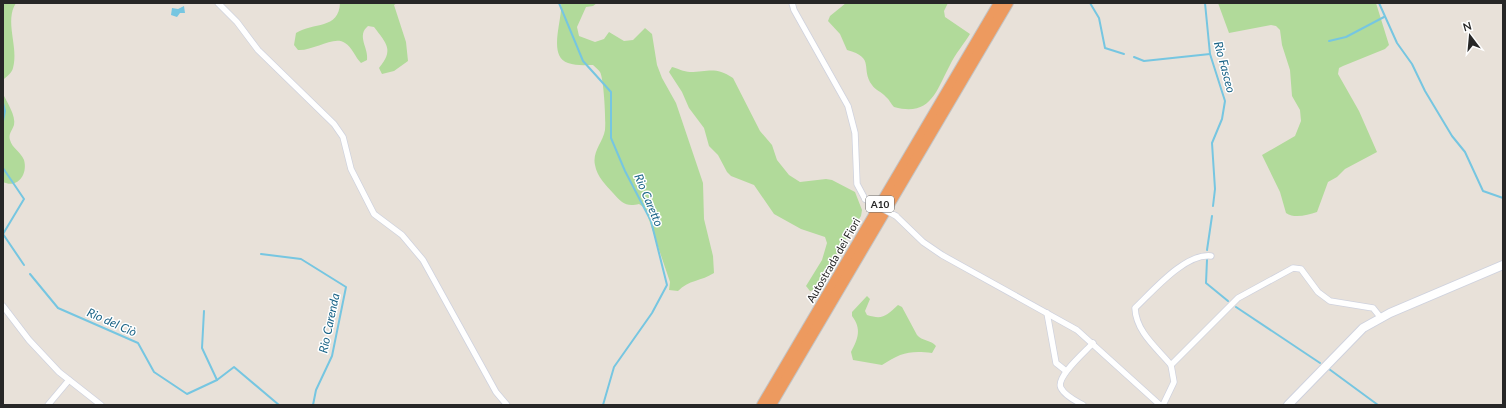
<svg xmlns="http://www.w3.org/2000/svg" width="1506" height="408" viewBox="0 0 1506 408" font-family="Lato,sans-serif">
<rect width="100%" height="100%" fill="#e8e1d9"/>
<!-- green -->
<g fill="#b1da9a">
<path d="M3,3H16C4,21 19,47 13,68C12,73 6,77 3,80Z"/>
<path d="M340,3H397L394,5L406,42L408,61L394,71L382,74L379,68C394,50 387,44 374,27L368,26C356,36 369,48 367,60L361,63C355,57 352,47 345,43C334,35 314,51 298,50L294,45L296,33C313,22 339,30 340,3Z"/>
<path d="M561,3H597L593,6L586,7L577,27L579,36L595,42L604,39L609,32L624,41L633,40L645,28L652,34L657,65L662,78L676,103L703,183L704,219L713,256L714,273C702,281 688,280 678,291L669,290L670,282L645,208L639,204C626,207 622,203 613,193C606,185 597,177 595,165C592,152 603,142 605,130C606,121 604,79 600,72C598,69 595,67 593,65C586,65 576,66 568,63C547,56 563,19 561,3Z"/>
<path d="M846,3H948L944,11L945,17L970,34C964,44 955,54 950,65C936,91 931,117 894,107C891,104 889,99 886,97C882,92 875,90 872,85C860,68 876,58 847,50L840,34L828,21L830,16Z"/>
<path d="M1218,3H1376L1389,45L1385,49L1343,66L1339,68L1338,74L1359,111L1377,152L1345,169L1337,177L1328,182L1317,212C1307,215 1295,219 1286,213L1280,192L1262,155L1295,136L1301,121L1300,110L1292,96L1290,70L1282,45L1280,30L1276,26L1271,25L1229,33Z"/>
<path d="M672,67C677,68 684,72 690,72C708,72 715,66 733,78L760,131L772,145L777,160L789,175L800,182L826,179L832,180L855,192L862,210L861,216L832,261L824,279L816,289L810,291L806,286L822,260L827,243L825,237L801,229L774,214L754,185L731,176L727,172L718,155L709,146L704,128L689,108L682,92L669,72Z"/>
<path d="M3,94C7,102 16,116 14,125C12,131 8,134 10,140C12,148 21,152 24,160C28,174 18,189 3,182Z"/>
<path d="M867,296L870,299L865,311L867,315C883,320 886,316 898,305L902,307L917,335C922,341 931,340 936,346L932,353C910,350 900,353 882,365L853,360L851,352C858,339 862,329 852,316V312Z"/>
</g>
<!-- water -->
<path fill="#76c6e1" d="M184,6L185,13H180L177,17L171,15L172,8L178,9Z"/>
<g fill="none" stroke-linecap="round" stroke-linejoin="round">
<!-- stream -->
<g stroke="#76c6e1" stroke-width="2">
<path d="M559,3L583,61L611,92V138L625,171L651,221L667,285L652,313L614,367L603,405"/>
<path d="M1090,3L1099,18L1105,48L1124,54"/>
<path d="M1205,3L1210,54L1225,101L1222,119L1212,143L1215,189L1213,206"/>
<path d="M1379,3L1397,43L1412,64L1425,91L1452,136L1465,152L1483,191L1503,198"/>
<path d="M1329,41L1346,37L1384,17"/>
<path d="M1134,57L1144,61L1210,54"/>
<path d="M3,103L5,111L3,121"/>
<path d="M3,168L24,199L3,234L24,265"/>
<path d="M1207,250L1212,216"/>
<path d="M261,254L301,259L346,287L332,356L316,390L313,405"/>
<path d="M1207,260L1206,283L1228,301"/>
<path d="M30,274L58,308L138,343L154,372L187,394L217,380L234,367L279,405"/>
<path d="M1236,307L1320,363"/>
<path d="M204,311L202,348L217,380"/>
<path d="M1329,369L1378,405"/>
</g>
<defs>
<g id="street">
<path d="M218,3L237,22L258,50L334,124L343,137L351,169L374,214L402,235L423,260L496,392L507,405"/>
<path d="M792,3L794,10L848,106L855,133L857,184L865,199"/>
<path d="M896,216L923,242L942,255L1077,330L1160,405"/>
<path d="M1211,256C1185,253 1153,291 1135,308C1136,332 1157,348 1171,365L1238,298L1293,268L1301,269L1318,292L1330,301L1373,308L1381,318"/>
<path d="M3,306L29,340L59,372L101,405"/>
<path d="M1047,313L1056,363L1066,371"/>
<path d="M48,405L69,380"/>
<path d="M1083,405C1076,401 1065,396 1061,388C1055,377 1086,351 1093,343"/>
<path d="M1163,405L1174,382L1171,365"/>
</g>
<path id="secondary" d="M1288,405L1363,328L1390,313L1503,265"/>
<g id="highway">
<path d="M762,405L999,3"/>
<path d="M771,405L1008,3"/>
</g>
</defs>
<!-- street casing -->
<use href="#street" stroke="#cfd2de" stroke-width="7"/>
<!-- secondary casing -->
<use href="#secondary" stroke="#cfd2de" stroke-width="10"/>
<!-- highway casing -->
<use href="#highway" stroke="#c3c3c3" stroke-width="12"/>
<!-- street -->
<use href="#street" stroke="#fff" stroke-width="5.5"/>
<!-- secondary -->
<use href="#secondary" stroke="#fff" stroke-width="8"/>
<!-- highway -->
<use href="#highway" stroke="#ed9a5f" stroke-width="10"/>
<defs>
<path id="street-bridge" d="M865,199L896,216"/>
</defs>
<!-- street-bridge casing -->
<use href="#street-bridge" stroke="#cfd2de" stroke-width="7" stroke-linecap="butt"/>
<!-- street-bridge -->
<use href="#street-bridge" stroke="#fff" stroke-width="5.5"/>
</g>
<g text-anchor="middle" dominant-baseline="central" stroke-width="3" stroke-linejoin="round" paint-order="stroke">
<!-- shield labels -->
<rect fill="#fff" stroke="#686868" stroke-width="1" x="866" y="196" width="28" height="16" rx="3"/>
<g font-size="10" font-weight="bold" fill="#272727">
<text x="880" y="204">A10</text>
</g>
<!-- street labels -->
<g font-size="11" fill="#272727" stroke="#fff">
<text transform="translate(833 260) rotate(-60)">Autostrada dei Fiori</text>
</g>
<!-- water labels -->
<g font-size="12" font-style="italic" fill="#1a6487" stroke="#fff">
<text transform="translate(1225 67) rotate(75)">Rio Fasceo</text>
<text transform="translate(649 200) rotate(67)">Rio Caretto</text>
<text transform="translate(112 322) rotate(24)">Rio del Ciò</text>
<text transform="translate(329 323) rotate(-78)">Rio Carenda</text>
</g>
</g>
<!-- border -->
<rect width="1506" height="408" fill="none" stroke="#272727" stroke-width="8"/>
<!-- north arrow -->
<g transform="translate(1470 36) rotate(344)" stroke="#ffffff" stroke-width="3" paint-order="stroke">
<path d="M0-3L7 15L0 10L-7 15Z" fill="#272727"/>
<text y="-6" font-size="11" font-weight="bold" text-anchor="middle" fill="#272727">N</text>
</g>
</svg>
